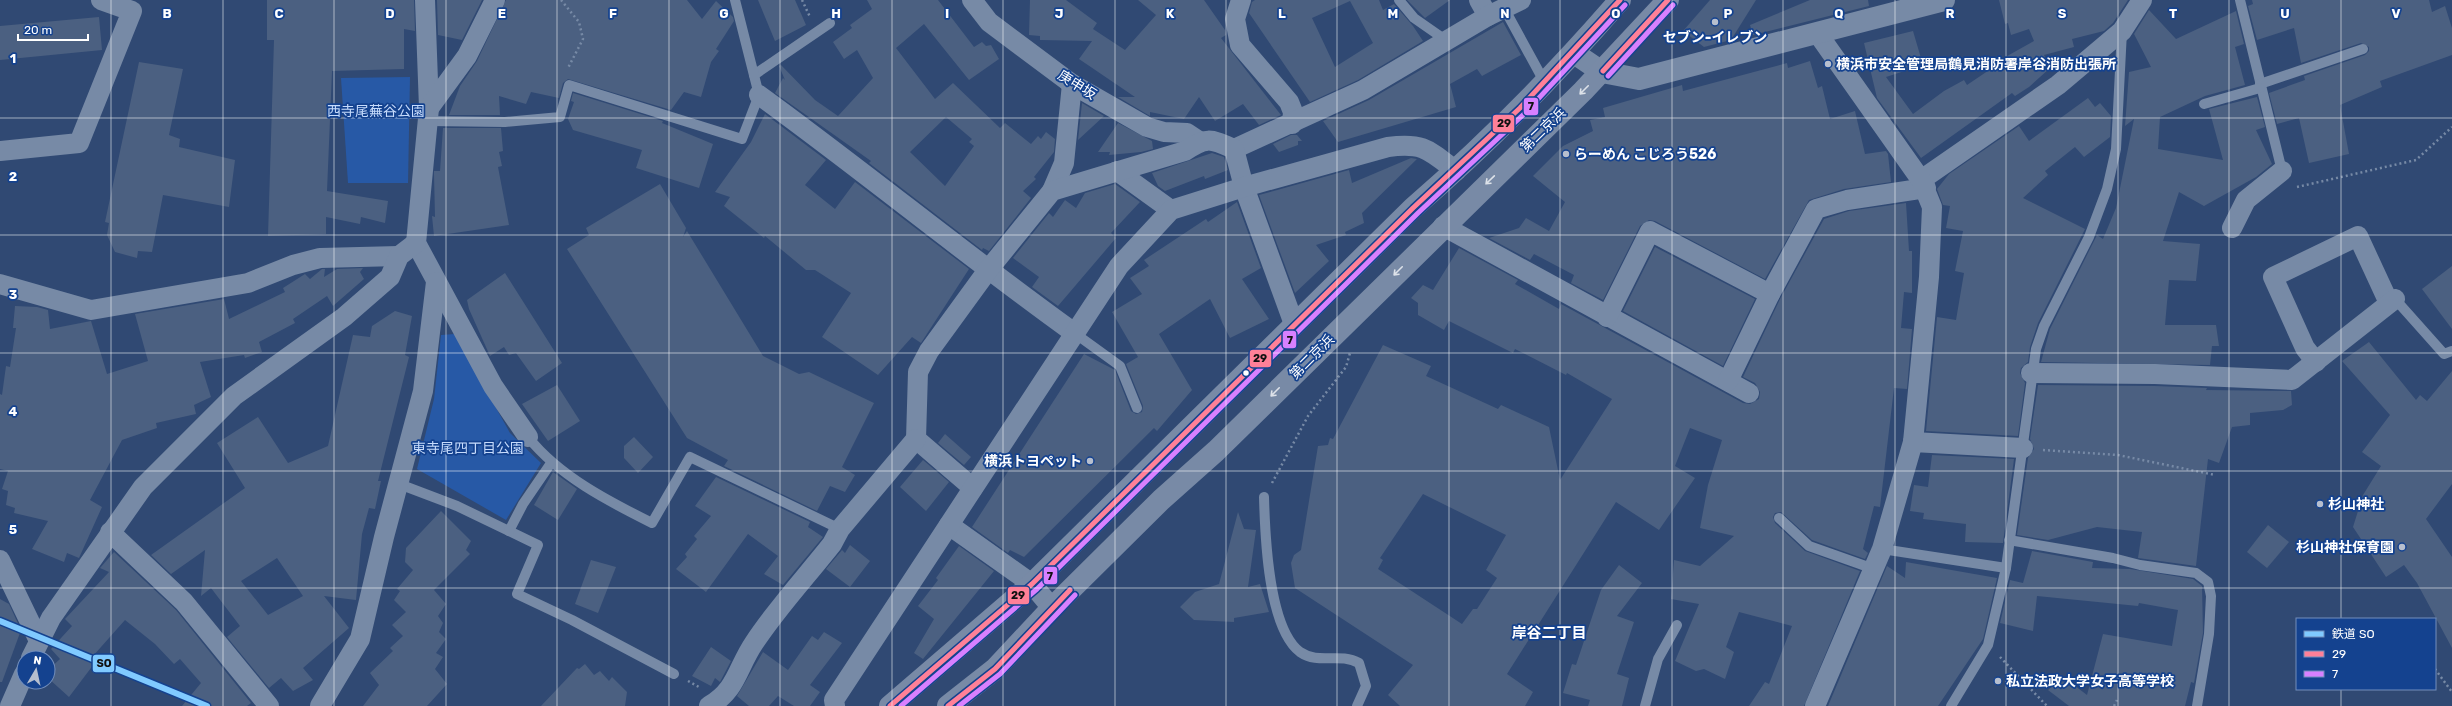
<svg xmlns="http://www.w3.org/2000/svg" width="2452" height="706" viewBox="0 0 2452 706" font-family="Rubik,'Noto Sans JP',sans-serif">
<rect width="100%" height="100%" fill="#304973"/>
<!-- green -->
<g fill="#2759a6">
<path d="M410,77L408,183H348L341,78Z"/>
<path d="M455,334L510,433L541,463L506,520L417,469L434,399L441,335Z"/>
</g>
<!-- building -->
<g fill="#4b6081" fill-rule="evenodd">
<path d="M267,0H414L415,31L404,29V69L332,71L327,191L388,201L385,223L361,217L360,224L326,217V234L268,236L274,40H267Z"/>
<path d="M437,0H482L462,40L438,35Z"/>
<path d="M506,0H687L702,19L716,1L733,17L734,21L716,49L719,51L711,62L701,97L684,92L671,110L568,79L563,83L559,98L531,92L526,104L499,96L500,115H449L460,86L477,61Z"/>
<path d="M758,0H795L806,25L775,41Z"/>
<path d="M867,0H938L974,47L982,42L986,46L991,45L999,59L969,80L924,24L896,48L935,99L953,83L1000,128L1005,123L1031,144L1038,136L1041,139L1046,132L1055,139L1054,152L1034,177L1036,179L1023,191L1031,198L989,251L983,248L982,250L869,163L871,161L775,93L783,78L785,80L779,66L781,65L815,100L838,116L873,78L857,50L844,59L833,42L852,28L850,25L872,9ZM946,117L972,139L969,142L974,146L945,186L910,152Z"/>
<path d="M1030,0H1066L1097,23L1093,29L1125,50L1156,15L1138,0H1204L1225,30L1226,35L1221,38L1281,115L1259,125L1243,104L1215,121L1199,97L1184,119L1150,112V116L1118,97H1135L1079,59L1092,41L1040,40V36L1029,35Z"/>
<path d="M1255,0H1379L1383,10L1394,4L1413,26L1423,41L1358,80L1310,102L1249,13L1252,2ZM1350,1L1373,43L1335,67L1312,18Z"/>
<path d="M1407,0H1450L1425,18Z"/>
<path d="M1710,0H1756L1731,40L1704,47L1683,31Z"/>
<path d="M1810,0H1868L1869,6L1753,35L1750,25Z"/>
<path d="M1999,0H2128L2113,23L2104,31L2072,39L2074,47L2044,55L2050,68L2029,87L2015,96L2012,93L1921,158L1877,98L1864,43L1913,31L1923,65L1886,77L1913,114L1944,91L1964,80L1967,85L2001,62L2000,60L2034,41L2029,29L2011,35L2008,23L2005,24Z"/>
<path d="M2252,0H2429L2432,12L2445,6L2452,28V55L2380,81L2382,87L2340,105L2349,154L2309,163L2299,118L2277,124L2269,93L2305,80L2304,76L2365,55L2369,51V47L2361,43L2301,63L2294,28L2257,40L2248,6L2253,4Z"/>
<path d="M2149,10L2176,39L2236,11L2244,44L2235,47L2245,85L2205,96L2160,117L2158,149L2223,160L2209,109L2257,97L2265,127L2256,130L2272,164L2256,177L2204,206L2179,192L2163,241L2200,244L2196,281L2169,280L2165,325H2216L2219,346H2212L2210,365L2041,362L2050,329L2097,235L2103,239L2116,208L2134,119L2125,126L2129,72L2151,67L2134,34Z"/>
<path d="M99,17L102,50L0,60V26Z"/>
<path d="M1503,22L1521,55L1482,76L1477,69L1450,84L1456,107L1338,142L1323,121L1369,100Z"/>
<path d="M1810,61L1818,88L1822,86L1830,119L1855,111L1865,154L1886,151L1888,154L1891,182L1844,189L1809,200L1765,279L1655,221L1649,220L1640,226L1603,300L1571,283L1574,275L1534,254L1530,260L1489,238L1519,228L1526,218L1549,231L1565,202L1533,176L1563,146L1593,131L1590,120L1605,117L1603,108L1682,85L1683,91L1787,63L1788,68Z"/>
<path d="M139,62L183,69L169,135L180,139L179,147L235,160L229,207L163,195L152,252L138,251L137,258L115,252L107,235L109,223L105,222Z"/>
<path d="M573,93L663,121L662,123L713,144L699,188L636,168L642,150L573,130L568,119L574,102L571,101Z"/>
<path d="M2088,98L2095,107L2100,103L2111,116L2110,137L2084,157L2075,147L2045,171L2048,175L2023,198L2085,229L2038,323L2030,347L2028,362L2021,368L2020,373L2025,383L2018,436L1926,431L1937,317L1956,320L1964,273L1955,271L1963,231L1946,228L1950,206L1943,205L1937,189L1949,174L2019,126L2029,141Z"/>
<path d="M1082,103L1104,116L1078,140Z"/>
<path d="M765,114L826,160L805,185L835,209L855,182L969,269L921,343L912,337L878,375L822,337L851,293L815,270H806L765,236L764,238L724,206L730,197L715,192L751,142Z"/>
<path d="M1118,123L1152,141L1153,149L1141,152L1109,155L1110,152H1098Z"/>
<path d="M443,128H501L503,151L499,152L502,166L498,167L509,225L434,236L432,216L435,217L434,175V171H440Z"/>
<path d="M1291,135H1297L1302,141H1298V145L1279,152L1273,144Z"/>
<path d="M1212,153L1224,157L1228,170L1205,179L1204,176L1165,191L1158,186L1152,173Z"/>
<path d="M1411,158L1417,159L1362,213L1364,223L1345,232L1346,235L1316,245L1329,261L1295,293L1259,195L1349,170L1352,183Z"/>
<path d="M660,184L686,228L683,237L687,231L763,356L799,374L809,372L874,403L842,467L855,475L845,492L830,486L817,511L724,466L728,460L687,438L567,249L589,235L586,228Z"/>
<path d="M1115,184L1140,202L1111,233L1116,238L1058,306L1032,287L1039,277L1013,258L1049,213L1053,217L1065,200L1076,208L1085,193Z"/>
<path d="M1237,202L1261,268L1242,279L1269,319L1230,338L1210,299L1159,334L1192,390L1157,431L1154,428L1024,557L1010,550L1008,553L972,527L1084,354L1115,370L1131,411L1136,414L1142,412L1143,406L1126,364L1138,357L1112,312L1142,294L1130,278L1149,266L1144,260L1206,219L1208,222Z"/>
<path d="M1906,203L1909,251H1912V293L1904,292L1901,328L1912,329L1907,389L1894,388L1880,507L1874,506L1863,549L1868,553L1865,559L1812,540L1781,512L1775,513L1773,517L1775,523L1805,551L1860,571L1804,706H1749L1765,682L1769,684L1792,626L1739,612L1726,647L1734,652L1725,679L1704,669L1696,671L1675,661L1699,604L1671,599L1674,560L1700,566L1734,536L1700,528L1708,485L1722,440L1690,428L1675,466L1695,478L1659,530L1616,502L1507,674L1533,692L1525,706H1400L1388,695L1413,665L1295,588L1291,563L1294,555L1301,550L1318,446L1328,445L1330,438L1333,439L1383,345L1431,366L1426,376L1498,409L1501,405L1549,427L1560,480L1612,399L1567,373L1566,375L1515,349L1513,353L1449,321L1444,330L1418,315V303L1411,298L1423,285L1433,290L1459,248L1518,280L1515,284L1559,309L1561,304L1743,403L1750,404L1759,399L1760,392L1755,383L1743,377L1780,299L1824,219L1849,211ZM1423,494L1506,535L1486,570L1497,578L1477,609H1473L1462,624L1378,569L1383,560L1380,558Z"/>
<path d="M1655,247L1755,299L1723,366L1623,311Z"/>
<path d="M2452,266V329L2422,289Z"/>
<path d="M363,268L360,272L364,279L333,306L327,296L293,319L295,323L259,342L262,352L245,358L244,355L200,362L211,397L194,405L196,414L156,423L157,428L122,440L90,500L102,507L79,558L67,553L64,562L32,549L48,521L14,513L15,508L6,505L8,491L2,489L8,471L0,469V394L2,395L6,366L10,367L16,328H13L15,306L37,307L48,310L50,329L91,321L107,374L148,361L135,314L224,299L229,319L285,292L283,288L305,274L310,279L322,269H325L324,277L337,269Z"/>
<path d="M505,273L562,363L536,381L516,353L509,355L504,347L490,356L469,309L467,300Z"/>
<path d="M395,311L412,316L405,355L409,357L378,481H381L375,509L369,508L362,534L356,600L324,596L349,628L303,668L313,680L293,691L281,678L269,688L227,637L240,626L211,588L201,596L205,550L171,574L151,555L245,488L217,443L258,417L288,463L328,446L353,335L370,337L372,326ZM277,558L303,596L268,615L241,581Z"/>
<path d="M2369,342L2416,400L2420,395L2427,401L2452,371V484L2426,519L2452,557V648L2417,583L2404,565L2386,577L2353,527L2363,495L2381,466L2362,452L2390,415L2342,361Z"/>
<path d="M557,385L580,421L548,441L522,404Z"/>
<path d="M2038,385L2155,386L2207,388L2206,390L2291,391L2292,405L2283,410L2250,413V425L2232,427L2219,463L2208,459L2196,566L2138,558L2142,532L2097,527L2048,540L2017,535L2028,458L2034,449L2030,439Z"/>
<path d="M945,434L971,457L964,465L938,443Z"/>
<path d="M634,437L653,457L638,473L624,458V446Z"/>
<path d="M1932,455L2014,459L2003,543L1965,542L1966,524L1923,519L1924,513L1910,511L1914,485L1928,487Z"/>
<path d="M923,460L949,482L926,511L900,487Z"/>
<path d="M553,472L577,489L558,520L534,505Z"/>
<path d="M716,477L810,522L808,527L823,537L783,585L764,574L778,556L748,534L706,592L676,569L687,557L685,554L697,539L694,536L711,516L695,506Z"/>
<path d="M441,511L471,541L466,550L470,554L434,590L446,604L438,616L443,623L439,632L446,639L436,653L443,657L435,669L447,684L427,706H363L379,685L370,673L393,651L390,648L403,636L392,625L406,612L394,600L400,591L397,589L413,570L405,562L406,548Z"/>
<path d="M1238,512L1244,529L1256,530L1248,587L1260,584L1269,612L1234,618V622L1194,620L1180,607L1195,592L1219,584Z"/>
<path d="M2268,525L2289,542L2267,568L2247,552Z"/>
<path d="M850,545L870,561L850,587L826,569L842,550L845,553Z"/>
<path d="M959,546L994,571L923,659L914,653L934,619L918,606L938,580L936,578Z"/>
<path d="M2032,551L2093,562L2092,568L2130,569L2193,579L2202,586L2203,633L2194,683L2191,682L2185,706H2069L2048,690L2060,679H2066L2087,695L2103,634L2172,646L2178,610L2139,603L2138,606L2037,596L2033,631L2000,623L2010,580L2023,583Z"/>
<path d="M114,552L176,610L251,703L247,706H182L201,683L180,659L174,664L155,644L125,620L93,656L97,660L69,697L48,678V670L60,659L51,649L72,626L65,619L109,572L100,568Z"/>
<path d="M591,560L616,567L598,613L575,604Z"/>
<path d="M1906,562L1997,578L1983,639L1938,706H1828L1887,566L1905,578Z"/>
<path d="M1619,565L1642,583L1617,616L1634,622L1617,674L1629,678L1622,706H1588L1590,700L1563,693L1572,664L1576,665L1601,590Z"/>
<path d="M0,599L9,604L21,630L2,682H0Z"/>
<path d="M824,632L842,643L810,685L820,692L810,706H794L778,696L769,706H749L737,696L763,652L788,670L812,636L818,640Z"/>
<path d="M711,647L731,661L720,682L715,678L711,686L692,676Z"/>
<path d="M585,664L594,675L600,671L609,681L612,677L627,692L625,706H541L577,668L579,669Z"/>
</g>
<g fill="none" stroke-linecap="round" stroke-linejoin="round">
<!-- path -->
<g stroke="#778aa6" stroke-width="2.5" stroke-dasharray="2 3" stroke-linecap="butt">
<path d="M561,0L579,22L583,39L568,68"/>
<path d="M802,0L810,17"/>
<path d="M2297,187L2416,160L2452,127"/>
<path d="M2043,450L2118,455L2215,475"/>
<path d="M1272,483L1308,416L1346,367L1350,353"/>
<path d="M2000,657L2047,706"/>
<path d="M2435,669L2452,692"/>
<path d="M688,681L699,687"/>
<path d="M2114,706L2117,700"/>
</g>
<!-- service -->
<g stroke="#778aa6" stroke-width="10">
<path d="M1399,0L1414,18L1447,41"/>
<path d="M2240,0L2282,171"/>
<path d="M1504,8L1545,83"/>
<path d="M754,75L830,23"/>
<path d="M2260,84L2363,49"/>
<path d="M2204,104L2260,88"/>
<path d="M428,121L505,122L560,117L569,85L742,139L759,95L735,0"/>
<path d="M2395,299L2444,354L2452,351"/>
<path d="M1073,332L1120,366L1137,408"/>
<path d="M528,437C559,476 608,501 652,523L690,457L840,529"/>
<path d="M399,484L457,506L538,545L517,594L572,620L674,674"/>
<path d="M1264,497C1265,535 1268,628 1300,652C1319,665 1339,652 1359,663L1366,686L1357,706"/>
<path d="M1779,518L1809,546L1874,569"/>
<path d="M509,531L523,504L551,463"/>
<path d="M2009,540L2113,558L2140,565L2196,573L2208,582L2211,596L2209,634L2197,706"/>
<path d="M1882,549L2006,568L1988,645L1951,706"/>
<path d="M2006,568L2036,349L2044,326L2089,237L2107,189L2116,149L2122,31"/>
<path d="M1645,706L1658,659L1677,625"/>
</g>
<!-- minor -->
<g stroke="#778aa6" stroke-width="20">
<path d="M425,0L429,108L416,243L493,386L528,437"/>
<path d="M972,0L989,22L1072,84L1147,127L1164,132L1187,133L1199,141"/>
<path d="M1241,0L1235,19L1240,45L1289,102L1293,112L1292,124"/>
<path d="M1479,0L1488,16"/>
<path d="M759,95C865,172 967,256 1073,332"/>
<path d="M429,108L467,56L495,0"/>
<path d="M1234,149L1363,90L1488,16L1521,0"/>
<path d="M0,151L79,143L132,11L101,0"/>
<path d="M1117,171L1171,210"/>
<path d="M1921,180L2058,85L2122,31L2142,0"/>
<path d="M1052,191L1064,163L1072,84"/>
<path d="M1443,226L1749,393"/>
<path d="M2232,228L2246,200L2282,171"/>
<path d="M0,284L91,310L248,283L293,265L320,258L399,256"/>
<path d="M1607,317L1650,231L1770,294"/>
<path d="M2316,362L2305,348L2273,277L2358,236L2389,303"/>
<path d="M2031,373L2155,374L2292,380L2395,299"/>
<path d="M1728,381L1770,294L1816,209L1847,200L1926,188"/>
<path d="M1913,442L2023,448"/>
<path d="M973,488L916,439L918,372L929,351L988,270L1052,191L1185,151C1207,136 1211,139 1234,149L1244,187L1294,324"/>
<path d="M949,525L1032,584L1052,608"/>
<path d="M110,532L184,602L269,706"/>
<path d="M0,560L39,641"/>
<path d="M31,658L51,618L143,487L234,396L344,317L390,277L399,256L416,243"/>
<path d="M10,706L24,674"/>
<path d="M320,706L360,639L384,537L423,391L436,282"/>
<path d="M709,706C737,690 737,668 754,643C777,608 806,577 832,544L840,529L916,439"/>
<path d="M835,706L834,700L1119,266L1171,210L1244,187L1388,147C1423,142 1429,150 1456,171"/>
<path d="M1815,706L1882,549L1913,442L1929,277L1932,207L1921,180L1818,34"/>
</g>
<!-- tertiary -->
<path stroke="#778aa6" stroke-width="22" d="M1574,53L1602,72L1639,79L1944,0"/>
<!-- trunk -->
<g stroke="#788aa6" stroke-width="22">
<path d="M890,706L1032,584L1413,208C1487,144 1556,74 1620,0"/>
<path d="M948,706L995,669L1052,608L1161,500L1216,451L1583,91L1668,0"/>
</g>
<defs>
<g id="bus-1">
<path d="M1603,71L1668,0"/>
<path d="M890,706L1032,584L1413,208L1520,108L1620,0"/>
<path d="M948,706L995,669L1070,590"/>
</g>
<g id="bus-2">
<path d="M1608,76L1673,5"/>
<path d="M901,706L1037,589L1418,213L1525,113L1625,5"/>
<path d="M959,706L1000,674L1075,595"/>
</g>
</defs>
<!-- bus-1 casing -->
<use href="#bus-1" stroke="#14428f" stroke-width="8"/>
<!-- bus-2 casing -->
<use href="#bus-2" stroke="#14428f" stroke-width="8"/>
<!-- bus-1 -->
<use href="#bus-1" stroke="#ff8098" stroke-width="5"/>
<!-- bus-2 -->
<use href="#bus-2" stroke="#d880ff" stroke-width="5"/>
<defs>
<path id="rail-1" d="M0,621L207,706"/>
</defs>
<!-- rail-1 casing -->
<use href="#rail-1" stroke="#14428f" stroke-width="9"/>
<!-- rail-1 -->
<use href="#rail-1" stroke="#80caff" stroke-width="6"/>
</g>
<!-- one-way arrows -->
<defs><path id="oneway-shaft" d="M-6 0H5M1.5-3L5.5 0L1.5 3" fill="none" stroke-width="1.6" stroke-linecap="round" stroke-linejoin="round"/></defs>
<g stroke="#dde2e9">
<use href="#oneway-shaft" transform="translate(1584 90) rotate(135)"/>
<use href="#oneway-shaft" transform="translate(1490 180) rotate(136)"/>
<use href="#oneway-shaft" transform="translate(1398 271) rotate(135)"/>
<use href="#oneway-shaft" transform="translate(1275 392) rotate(135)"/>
</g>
<!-- grid -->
<path fill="none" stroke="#fff" stroke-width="1" stroke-opacity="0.55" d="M111,0V706M223,0V706M334,0V706M446,0V706M557,0V706M669,0V706M780,0V706M892,0V706M1003,0V706M1115,0V706M1226,0V706M1337,0V706M1449,0V706M1560,0V706M1672,0V706M1783,0V706M1895,0V706M2006,0V706M2118,0V706M2229,0V706M2341,0V619M0,118H2452M0,235H2452M0,353H2452M0,471H2452M0,588H2452M2341,689V706"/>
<!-- markers -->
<g fill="#b7bfce" stroke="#14428f" stroke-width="1.5">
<circle cx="1715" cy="22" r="4"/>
<circle cx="1828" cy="64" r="4"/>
<circle cx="1566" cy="154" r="4"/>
<circle cx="1090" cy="461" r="4"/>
<circle cx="2320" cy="504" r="4"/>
<circle cx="2402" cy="547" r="4"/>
<circle cx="1998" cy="681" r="4"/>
</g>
<circle fill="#fff" stroke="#14428f" stroke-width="1.5" cx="1246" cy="373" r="3.5"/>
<g text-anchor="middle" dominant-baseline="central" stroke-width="3.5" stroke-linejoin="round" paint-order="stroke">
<!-- poi labels -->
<g font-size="14" font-weight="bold" fill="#fff" stroke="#14428f" text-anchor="start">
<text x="1715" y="37" text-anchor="middle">セブン-イレブン</text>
<text x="1836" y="64">横浜市安全管理局鶴見消防署岸谷消防出張所</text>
<text x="1574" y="154">らーめん こじろう526</text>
<text x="1082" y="461" text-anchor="end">横浜トヨペット</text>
<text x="2328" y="504">杉山神社</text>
<text x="2394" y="547" text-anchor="end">杉山神社保育園</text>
<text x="2006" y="681">私立法政大学女子高等学校</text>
</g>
<!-- street labels -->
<g font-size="14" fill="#fff" stroke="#14428f">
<text transform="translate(1077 85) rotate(32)">庚申坂</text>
<text transform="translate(1543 130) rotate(-44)">第二京浜</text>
<text transform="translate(1312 357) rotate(-45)">第二京浜</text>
</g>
<!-- park labels -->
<g font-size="14" fill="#c6dbfc" stroke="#14428f">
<text x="376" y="111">西寺尾蕪谷公園</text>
<text x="468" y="448">東寺尾四丁目公園</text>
</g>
<!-- neighbourhood labels -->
<g font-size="15" font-weight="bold" fill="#fff" stroke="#14428f">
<text x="1549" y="633">岸谷二丁目</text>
</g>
</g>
<g font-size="13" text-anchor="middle" font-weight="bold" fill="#fff" stroke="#14428f" stroke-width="3.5" stroke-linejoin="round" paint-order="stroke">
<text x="167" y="18">B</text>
<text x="279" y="18">C</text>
<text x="390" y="18">D</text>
<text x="502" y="18">E</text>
<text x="613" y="18">F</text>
<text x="724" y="18">G</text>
<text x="836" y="18">H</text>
<text x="947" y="18">I</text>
<text x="1059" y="18">J</text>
<text x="1170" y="18">K</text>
<text x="1282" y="18">L</text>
<text x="1393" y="18">M</text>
<text x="1505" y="18">N</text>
<text x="1616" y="18">O</text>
<text x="1728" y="18">P</text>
<text x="1839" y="18">Q</text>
<text x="1950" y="18">R</text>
<text x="2062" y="18">S</text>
<text x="2173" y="18">T</text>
<text x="2285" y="18">U</text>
<text x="2396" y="18">V</text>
<text x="13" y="63">1</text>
<text x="13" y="181">2</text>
<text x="13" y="299">3</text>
<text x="13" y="416">4</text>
<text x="13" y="534">5</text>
</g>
<g stroke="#14428f" stroke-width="1.5">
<rect x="1523" y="97" width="16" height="19" rx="4" fill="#d880ff"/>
<rect x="1492" y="114" width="23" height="19" rx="4" fill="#ff8098"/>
<rect x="1282" y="330" width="15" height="19" rx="4" fill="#d880ff"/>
<rect x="1249" y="349" width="23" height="19" rx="4" fill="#ff8098"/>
<rect x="1043" y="566" width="15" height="19" rx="4" fill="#d880ff"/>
<rect x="1007" y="586" width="23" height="19" rx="4" fill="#ff8098"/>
<rect x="92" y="654" width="23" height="19" rx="4" fill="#80caff"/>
</g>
<g font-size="11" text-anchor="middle" font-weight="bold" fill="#111">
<text x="1531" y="110">7</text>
<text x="1504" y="127">29</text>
<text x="1290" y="344">7</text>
<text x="1260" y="362">29</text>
<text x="1050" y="580">7</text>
<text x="1018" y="599">29</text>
<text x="104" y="667">SO</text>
</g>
<!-- legend -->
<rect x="2296" y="618" width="140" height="72" fill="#14428f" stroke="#728ebc"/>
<rect x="2304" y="631" width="20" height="6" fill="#80caff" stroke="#728ebc"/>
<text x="2332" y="638" font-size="12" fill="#ffffff">鉄道 SO</text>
<rect x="2304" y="651" width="20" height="6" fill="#ff8098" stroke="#728ebc"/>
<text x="2332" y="658" font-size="12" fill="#ffffff">29</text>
<rect x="2304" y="671" width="20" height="6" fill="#d880ff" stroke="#728ebc"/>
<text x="2332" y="678" font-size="12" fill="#ffffff">7</text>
<!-- north arrow -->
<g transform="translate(36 670) rotate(9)"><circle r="19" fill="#14428f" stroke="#728ebc"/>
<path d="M0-3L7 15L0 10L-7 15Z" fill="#b7bfce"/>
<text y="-6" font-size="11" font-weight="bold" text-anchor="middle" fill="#ffffff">N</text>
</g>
<!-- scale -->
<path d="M18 34v6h70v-6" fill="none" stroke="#ffffff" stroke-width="2"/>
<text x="24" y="34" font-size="12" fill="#ffffff" stroke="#14428f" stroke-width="3" paint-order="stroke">20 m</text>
</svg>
